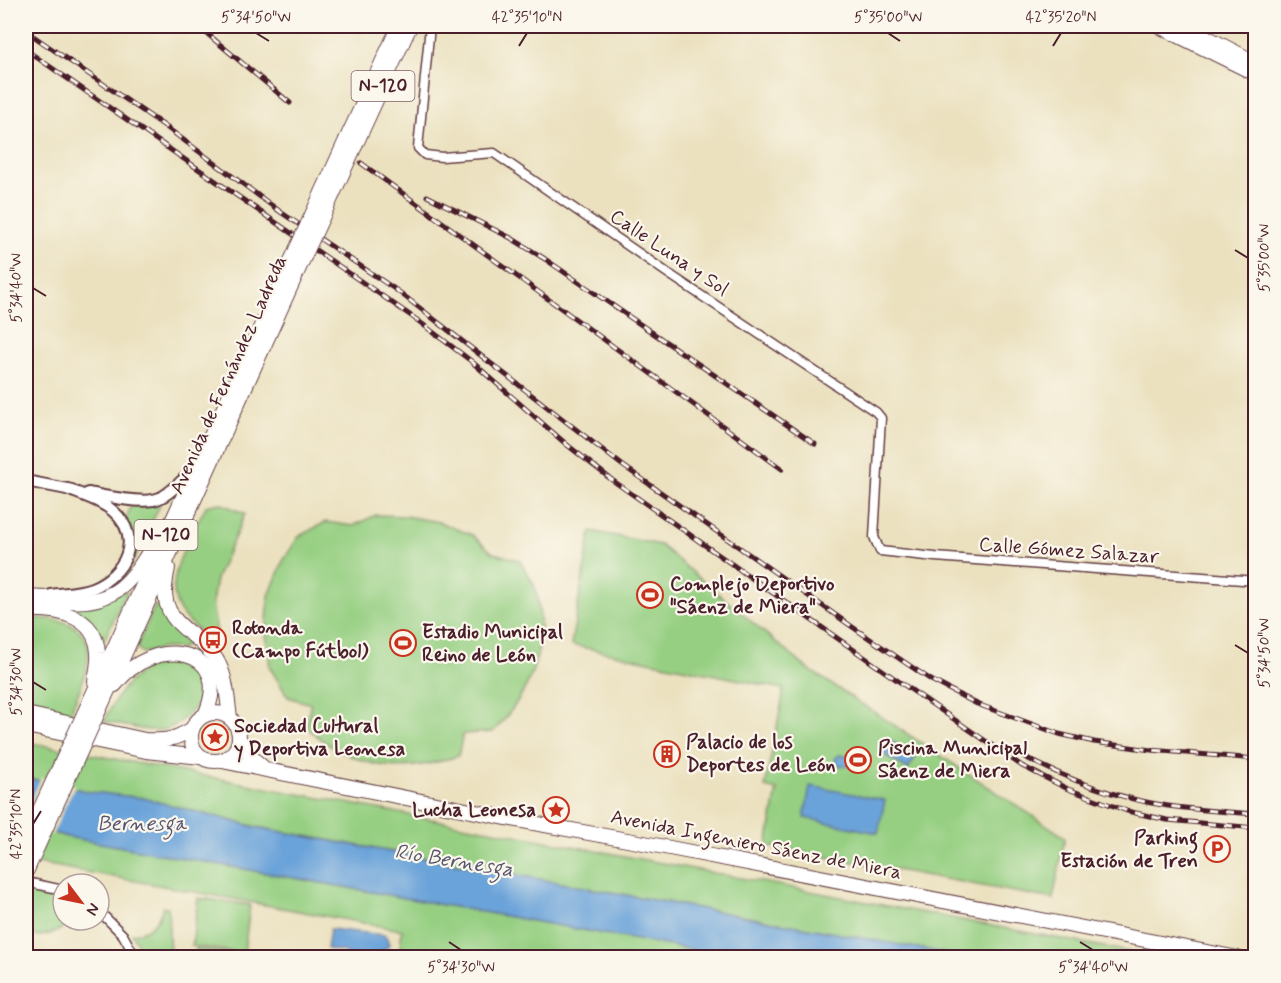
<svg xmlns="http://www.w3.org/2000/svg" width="1281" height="983" viewBox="0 0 1281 983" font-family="Mynerve,sans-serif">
<rect width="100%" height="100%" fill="#fbf7ec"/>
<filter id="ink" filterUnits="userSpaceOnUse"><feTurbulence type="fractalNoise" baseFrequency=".0167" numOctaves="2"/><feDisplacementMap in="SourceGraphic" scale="12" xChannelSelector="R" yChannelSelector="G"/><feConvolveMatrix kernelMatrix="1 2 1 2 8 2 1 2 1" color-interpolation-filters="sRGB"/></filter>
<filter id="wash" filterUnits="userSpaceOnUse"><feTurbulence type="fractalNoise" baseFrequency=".008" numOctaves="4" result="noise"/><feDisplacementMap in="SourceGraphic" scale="24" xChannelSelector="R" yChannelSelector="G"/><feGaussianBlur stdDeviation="1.35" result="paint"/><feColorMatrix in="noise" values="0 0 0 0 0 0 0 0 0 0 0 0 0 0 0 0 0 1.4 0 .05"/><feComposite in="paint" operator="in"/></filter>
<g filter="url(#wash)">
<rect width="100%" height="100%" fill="#ebe1bf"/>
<!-- green -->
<g fill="#96cf82" stroke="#707756" stroke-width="1.5">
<path d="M220,503L245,514L216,579L212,603L219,645L216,646C206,634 191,627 182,614C159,583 191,536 206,506Z"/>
<path d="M153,504L160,505L134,560L130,557L132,533L126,519L131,505L141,507Z"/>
<path d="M376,515L405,516L439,522L472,535L493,553L519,560C524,569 532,579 535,588C550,645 532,691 493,732L463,734L458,756C413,771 379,772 336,749C325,744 316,734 306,727L311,704L288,697L270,668L266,634L269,596L283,561L299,536L326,522L353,526Z"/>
<path d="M591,531L660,545L808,669L1065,837L1053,899L767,846L777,790L765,787L783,696V689L571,645Z"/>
<path d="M126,591L127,592L103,642L71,610L72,605Z"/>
<path d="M158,604H162L187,640V644L182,648H164L143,653L138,649V644L154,608Z"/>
<path d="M32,618C111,618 90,666 69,716L26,707V619Z"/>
<path d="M173,661C205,670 212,691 187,715C181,721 173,728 164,730C149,733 119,724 104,721C119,690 137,664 173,661Z"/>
<path d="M26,742L1156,957H966L257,827L143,798L91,792L26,778Z"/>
<path d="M26,825L67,837L732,957H399L402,930L26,861Z"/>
<path d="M27,890L63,900V920H70C61,935 42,935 26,938Z"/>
<path d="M198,898L250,905L244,953L192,946Z"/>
<path d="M163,907H168L170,957H144L132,934C148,932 158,923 163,907Z"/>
<path d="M196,949L252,956V957H195Z"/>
</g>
<!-- water -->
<g fill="#6aa3d9" stroke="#5a6182" stroke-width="1.5">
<path d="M889,740L916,757L908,769L881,753Z"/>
<path d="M839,755L854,758L857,761L856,765L853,767L838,765L835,759Z"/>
<path d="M26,778L91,792L143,798L255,827L966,957H732L67,837L26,825Z"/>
<path d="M810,786L885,800L878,833L804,818Z"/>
<path d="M330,929L384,935L387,938L389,945C385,952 377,951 373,957H345L346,952L327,949Z"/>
</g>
<!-- pier -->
<path fill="#ebe1bf" d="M41,778L75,785L52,835L26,828V811Z"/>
</g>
<g filter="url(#ink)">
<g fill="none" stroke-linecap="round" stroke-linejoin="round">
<defs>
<g id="minor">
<path d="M430,26L418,148L425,155L442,157L494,153L666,272L876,412L881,418L874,537L880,551L935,557L1256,581"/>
<path d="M26,882L63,890"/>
<path d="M99,911L123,935L136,958"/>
</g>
<g id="tertiary">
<path d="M26,481L72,490"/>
<path d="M88,493C105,496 136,503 153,500C165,498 175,487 184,479"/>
<path d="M51,595C64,593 79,593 92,588C125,575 144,538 113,511C100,500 82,495 67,489"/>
</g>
<g id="primary">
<path d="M1159,26L1256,74"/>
<path d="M1185,26L1256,63"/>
<circle cx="215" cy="737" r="24"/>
<path d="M26,714L145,740C166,741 174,740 192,729"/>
<path d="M26,726L146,751L201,757"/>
<path d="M240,740L250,756L265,769"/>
<path d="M222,761L511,819L644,843L1238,958"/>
</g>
<g id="trunk">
<path d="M346,140L399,26"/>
<path d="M355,146L410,26"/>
<path d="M168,568C166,575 166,580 165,587C163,627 198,631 216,659C227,677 227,698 230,717"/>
<path d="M26,598C41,596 53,599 68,601C114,605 133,581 153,545"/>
<path d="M26,610C56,608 96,615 98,653C99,662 96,673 95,682"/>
<path d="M115,685C152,634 236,646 205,715"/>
<path d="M83,716L296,250"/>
<path d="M95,719L304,257"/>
</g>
</defs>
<!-- minor casing -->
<use href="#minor" stroke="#623c41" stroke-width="11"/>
<!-- tertiary casing -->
<use href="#tertiary" stroke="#623c41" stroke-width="14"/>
<!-- primary casing -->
<use href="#primary" stroke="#623c41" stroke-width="16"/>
<!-- trunk casing -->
<use href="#trunk" stroke="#623c41" stroke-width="16"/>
<!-- minor -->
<use href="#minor" stroke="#fff" stroke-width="8"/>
<!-- tertiary -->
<use href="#tertiary" stroke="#fff" stroke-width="10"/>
<!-- primary -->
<use href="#primary" stroke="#fff" stroke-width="14"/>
<!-- trunk -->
<use href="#trunk" stroke="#fff" stroke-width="14"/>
<defs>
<g id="rail">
<path d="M198,26L290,103"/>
<path d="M26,31L166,127L282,213L399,292L622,465L854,628L931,680L977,704L1059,734L1094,742L1151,750L1256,759"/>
<path d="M26,50L417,320L471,361L566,444L612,480L894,678L1022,766L1068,789L1127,811L1167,820L1256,828"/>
<path d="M361,163L782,469"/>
<path d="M427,196L511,238L545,259L815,444"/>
<path d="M1019,754C1066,779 1116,798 1168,806C1197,810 1226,812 1256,814"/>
</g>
</defs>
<!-- rail casing -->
<use href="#rail" stroke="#4a1f2b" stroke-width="5"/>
<!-- rail -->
<use href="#rail" stroke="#fbf7ec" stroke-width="3" stroke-dasharray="9" stroke-linecap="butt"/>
<defs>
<g id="trunk-bridge">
<path d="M296,250L346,140"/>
<path d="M304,257L355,146"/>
<path d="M26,840L83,716"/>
<path d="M26,872L95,719"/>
</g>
</defs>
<!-- trunk-bridge casing -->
<use href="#trunk-bridge" stroke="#623c41" stroke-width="16" stroke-linecap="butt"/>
<!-- trunk-bridge -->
<use href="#trunk-bridge" stroke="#fff" stroke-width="14"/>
</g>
</g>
<!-- ticks -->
<path fill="none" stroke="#4a1f2b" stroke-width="2" d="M256,33L269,41M888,33L900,41M519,46L527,33M1053,46L1061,33M1235,250L1248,258M33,288L46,296M1235,645L1248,653M33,682L46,690M33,824L41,811M449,942L461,950M1080,942L1093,950"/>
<!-- icons -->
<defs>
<symbol id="stadium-ring" viewBox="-11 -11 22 22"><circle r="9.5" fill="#fbf7ec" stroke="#c8321e" stroke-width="1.5"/><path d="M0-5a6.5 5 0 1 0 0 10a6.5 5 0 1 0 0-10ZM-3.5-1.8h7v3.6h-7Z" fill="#c8321e"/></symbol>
<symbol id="bus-ring" viewBox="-11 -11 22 22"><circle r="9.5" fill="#fbf7ec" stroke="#c8321e" stroke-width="1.5"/><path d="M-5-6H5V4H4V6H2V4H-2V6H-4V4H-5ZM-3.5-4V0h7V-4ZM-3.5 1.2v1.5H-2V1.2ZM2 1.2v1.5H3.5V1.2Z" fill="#c8321e"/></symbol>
<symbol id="sight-ring" viewBox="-11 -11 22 22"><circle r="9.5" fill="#fbf7ec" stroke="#c8321e" stroke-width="1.5"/><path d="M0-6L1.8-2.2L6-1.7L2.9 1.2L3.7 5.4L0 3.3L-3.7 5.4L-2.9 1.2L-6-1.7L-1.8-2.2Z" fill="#c8321e"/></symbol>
<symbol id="building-ring" viewBox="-11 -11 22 22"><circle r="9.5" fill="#fbf7ec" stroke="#c8321e" stroke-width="1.5"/><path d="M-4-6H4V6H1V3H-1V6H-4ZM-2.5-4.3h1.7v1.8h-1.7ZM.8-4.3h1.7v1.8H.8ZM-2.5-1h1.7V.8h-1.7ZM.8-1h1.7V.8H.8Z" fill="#c8321e"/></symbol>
<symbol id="parking-ring" viewBox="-11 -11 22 22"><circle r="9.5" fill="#fbf7ec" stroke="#c8321e" stroke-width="1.5"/><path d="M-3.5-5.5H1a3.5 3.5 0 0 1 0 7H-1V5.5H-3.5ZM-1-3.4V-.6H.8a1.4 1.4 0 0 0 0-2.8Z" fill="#c8321e"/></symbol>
</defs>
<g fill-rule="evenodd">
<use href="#stadium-ring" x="635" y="580" width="30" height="30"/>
<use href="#bus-ring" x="198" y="625" width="30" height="30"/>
<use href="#stadium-ring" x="388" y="628" width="30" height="30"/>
<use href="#sight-ring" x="200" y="722" width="30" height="30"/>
<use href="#building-ring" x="652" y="739" width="30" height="30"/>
<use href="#stadium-ring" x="843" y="745" width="30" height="30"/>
<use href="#sight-ring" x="541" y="795" width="30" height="30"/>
<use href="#parking-ring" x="1202" y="834" width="30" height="30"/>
</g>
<g text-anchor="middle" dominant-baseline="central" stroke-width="4.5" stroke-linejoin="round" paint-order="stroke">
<!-- shield labels -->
<g fill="#fbf7ec" stroke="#7f6065" stroke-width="1.5">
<rect x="351.5" y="71" width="63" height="30" rx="4.5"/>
<rect x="134.5" y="520" width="63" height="30" rx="4.5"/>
</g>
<g font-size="18" font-weight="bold" fill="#4a1f2b">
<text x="383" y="86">N-120</text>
<text x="166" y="535">N-120</text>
</g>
<!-- street labels -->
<g font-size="20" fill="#4a1f2b" stroke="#fbf7ec">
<text transform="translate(669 253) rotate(34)">Calle Luna y Sol</text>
<text transform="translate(229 375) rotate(-66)">Avenida de Fernández Ladreda</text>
<text transform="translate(1069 551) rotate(4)">Calle Gómez Salazar</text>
<text transform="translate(756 845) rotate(11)">Avenida Ingeniero Sáenz de Miera</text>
</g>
<!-- poi labels -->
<g font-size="20" font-weight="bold" fill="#4a1f2b" stroke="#fbf7ec" text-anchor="start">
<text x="670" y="584">Complejo Deportivo<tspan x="670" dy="23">"Sáenz de Miera"</tspan></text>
<text x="232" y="628">Rotonda<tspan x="232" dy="23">(Campo Fútbol)</tspan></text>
<text x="422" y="632">Estadio Municipal<tspan x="422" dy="23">Reino de León</tspan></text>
<text x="234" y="726">Sociedad Cultural<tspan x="234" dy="23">y Deportiva Leonesa</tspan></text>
<text x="686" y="742">Palacio de los<tspan x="686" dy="23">Deportes de León</tspan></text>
<text x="878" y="748">Piscina Municipal<tspan x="878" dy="23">Sáenz de Miera</tspan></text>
<text x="536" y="810" text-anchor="end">Lucha Leonesa</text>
<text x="1198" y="838" text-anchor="end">Parking<tspan x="1198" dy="23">Estación de Tren</tspan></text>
</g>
<!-- water labels -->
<g font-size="21" font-style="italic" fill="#575471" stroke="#fbf7ec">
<text x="142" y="824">Bernesga</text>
<text transform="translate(454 861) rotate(9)">Río Bernesga</text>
</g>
</g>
<!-- margin -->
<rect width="1281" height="983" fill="none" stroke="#fbf7ec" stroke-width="66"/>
<!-- north arrow -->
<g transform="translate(81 902) rotate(122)"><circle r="28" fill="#fbf7ec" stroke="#b4a19f" stroke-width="1.5"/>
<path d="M0-4.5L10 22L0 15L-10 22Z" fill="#c8321e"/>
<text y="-9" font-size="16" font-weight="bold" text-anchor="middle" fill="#4a1f2b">N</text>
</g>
<rect x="33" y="33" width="1215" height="917" fill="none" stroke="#4a1f2b" stroke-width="2"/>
<g font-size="15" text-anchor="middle" fill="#4a1f2b">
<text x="256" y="22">5°34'50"W</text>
<text x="527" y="22">42°35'10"N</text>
<text x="888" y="22">5°35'00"W</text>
<text x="1061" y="22">42°35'20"N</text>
<text transform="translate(1264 258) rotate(-90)" y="5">5°35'00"W</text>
<text transform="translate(16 288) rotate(-90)" y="5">5°34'40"W</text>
<text transform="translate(1264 653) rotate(-90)" y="5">5°34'50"W</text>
<text transform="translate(16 682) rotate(-90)" y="5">5°34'30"W</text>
<text transform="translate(16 824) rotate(-90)" y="5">42°35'10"N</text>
<text x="461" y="972">5°34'30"W</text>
<text x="1093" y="972">5°34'40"W</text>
</g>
</svg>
